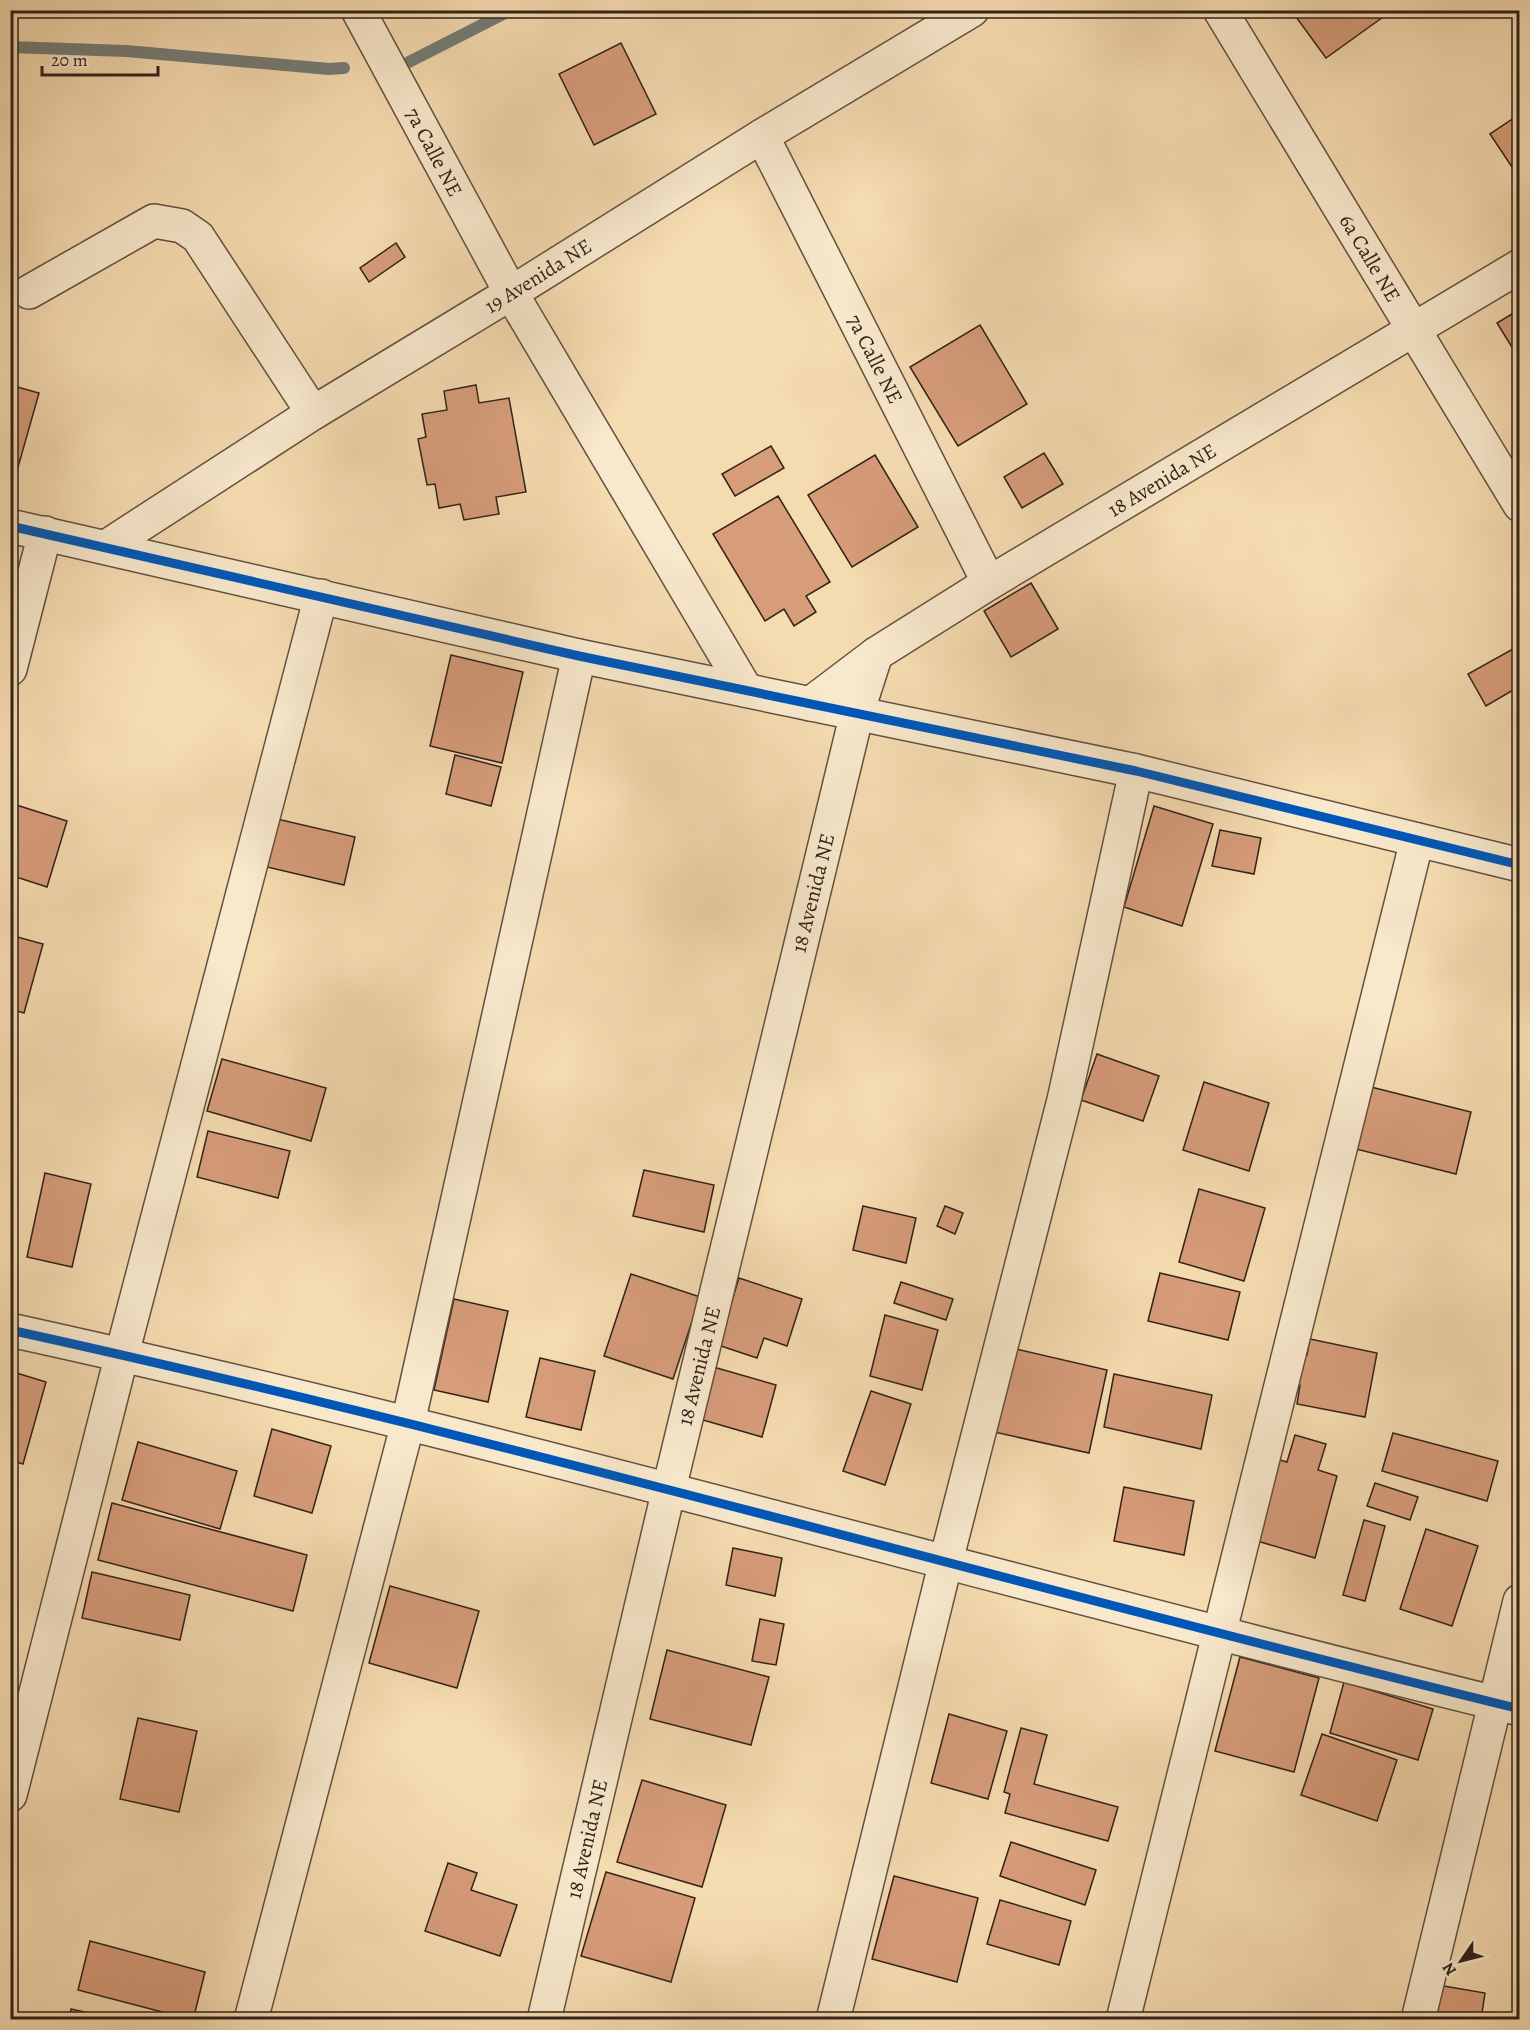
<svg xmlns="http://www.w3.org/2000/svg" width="1530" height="2030" viewBox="0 0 1530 2030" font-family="Alegreya,serif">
<rect width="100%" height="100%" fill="#f5dbb0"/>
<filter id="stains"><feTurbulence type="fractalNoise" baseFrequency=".00333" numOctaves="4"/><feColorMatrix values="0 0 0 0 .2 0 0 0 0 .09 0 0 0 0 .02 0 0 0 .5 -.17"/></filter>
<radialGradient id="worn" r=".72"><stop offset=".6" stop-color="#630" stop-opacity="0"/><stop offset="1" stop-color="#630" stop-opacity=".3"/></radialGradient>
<!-- green -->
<path fill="#bdc08a" stroke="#777152" stroke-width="1.5" d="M11,1478L18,1482L11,1517Z"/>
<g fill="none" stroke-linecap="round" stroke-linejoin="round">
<!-- stream -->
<g stroke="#757c78" stroke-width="12">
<path d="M10,47L126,51L329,69L344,68"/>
<path d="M401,66L511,10"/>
</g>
</g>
<!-- building -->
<g fill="#d79c7a" stroke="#31221a" stroke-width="1.5">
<path d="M1291,10H1389L1390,12L1326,58Z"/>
<path d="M621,43L656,114L594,145L559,74Z"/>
<path d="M1520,114V179L1490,134Z"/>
<path d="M396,243L405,257L369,282L360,268Z"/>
<path d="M1520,309V360L1497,323Z"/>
<path d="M980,325L1027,404L958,446L910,367Z"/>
<path d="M10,385L39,393L15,478L10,477Z"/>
<path d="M476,385L479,403L509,398L526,492L496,497L499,514L464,520L460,504L439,508L435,484L427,485L418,439L426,437L422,414L447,410L444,391Z"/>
<path d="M771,446L784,468L735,496L722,474Z"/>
<path d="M1044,453L1063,484L1022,508L1004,477Z"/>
<path d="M875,455L918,527L852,567L808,495Z"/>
<path d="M778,496L830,582L806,596L816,612L794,626L784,609L765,621L713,534Z"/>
<path d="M1031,583L1058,629L1011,657L984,611Z"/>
<path d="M1520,645V686L1486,706L1468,674Z"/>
<path d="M451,655L523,672L502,763L430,746Z"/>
<path d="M455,755L501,767L491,806L446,794Z"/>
<path d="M10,803L67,821L47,887L10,875Z"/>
<path d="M1154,806L1213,824L1182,926L1124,907Z"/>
<path d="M277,819L355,837L344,885L267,867Z"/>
<path d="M1220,830L1261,838L1254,874L1212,866Z"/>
<path d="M10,935L43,944L24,1013L10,1009Z"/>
<path d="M1097,1054L1159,1076L1143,1121L1081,1100Z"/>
<path d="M222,1059L326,1088L311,1141L207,1111Z"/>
<path d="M1204,1082L1269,1103L1249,1171L1183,1150Z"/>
<path d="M1371,1087L1471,1112L1456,1174L1356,1149Z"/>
<path d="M208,1131L290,1151L278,1198L197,1177Z"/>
<path d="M644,1170L714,1185L704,1232L633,1216Z"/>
<path d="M45,1173L91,1184L72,1267L27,1257Z"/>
<path d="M1199,1189L1265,1208L1244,1281L1179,1262Z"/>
<path d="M863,1206L916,1218L906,1263L853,1250Z"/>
<path d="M945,1206L963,1213L955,1234L937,1226Z"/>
<path d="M1160,1273L1240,1292L1228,1340L1148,1321Z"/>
<path d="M631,1274L700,1297L673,1379L604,1356Z"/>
<path d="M739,1278L802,1299L787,1346L764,1338L757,1358L718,1345Z"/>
<path d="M901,1282L953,1299L946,1320L894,1303Z"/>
<path d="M454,1299L508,1311L488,1402L434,1390Z"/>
<path d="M885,1315L938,1330L922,1390L870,1376Z"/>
<path d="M1310,1339L1377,1353L1365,1417L1297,1404L1300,1385L1291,1383L1297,1353L1307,1355Z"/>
<path d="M1012,1348L1107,1370L1089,1453L994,1432Z"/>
<path d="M540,1358L595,1371L581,1430L526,1417Z"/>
<path d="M710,1366L776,1385L762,1437L696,1418Z"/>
<path d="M10,1371L46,1382L23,1464L10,1460Z"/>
<path d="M1114,1374L1212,1395L1201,1449L1104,1427Z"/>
<path d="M871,1391L911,1404L885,1485L843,1471Z"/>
<path d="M272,1429L331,1446L312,1513L254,1496Z"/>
<path d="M1393,1433L1498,1461L1487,1501L1382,1471Z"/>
<path d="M1295,1435L1326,1444L1318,1470L1337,1476L1315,1558L1247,1538L1270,1457L1287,1462Z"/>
<path d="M138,1442L237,1471L220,1529L122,1500Z"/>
<path d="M1375,1483L1418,1497L1410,1520L1367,1506Z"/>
<path d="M1124,1487L1194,1501L1184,1555L1114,1541Z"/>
<path d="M112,1503L307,1555L293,1611L98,1560Z"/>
<path d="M1364,1520L1385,1526L1365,1601L1343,1595Z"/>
<path d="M1426,1529L1478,1546L1452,1626L1400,1609Z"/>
<path d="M733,1548L782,1558L775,1596L726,1585Z"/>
<path d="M92,1572L190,1595L180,1640L82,1618Z"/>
<path d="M390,1586L479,1611L457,1688L369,1663Z"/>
<path d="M760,1619L784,1624L776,1665L752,1661Z"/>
<path d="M667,1650L769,1677L751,1745L650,1719Z"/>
<path d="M1240,1657L1319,1678L1294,1772L1215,1751Z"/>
<path d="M1344,1682L1433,1709L1418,1760L1330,1733Z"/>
<path d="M949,1714L1007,1731L988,1799L931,1783Z"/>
<path d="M138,1718L197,1731L179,1812L120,1799Z"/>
<path d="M1021,1728L1047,1735L1034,1784L1118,1807L1108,1841L1005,1813L1010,1794L1004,1792Z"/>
<path d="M1322,1734L1397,1760L1377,1821L1301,1795Z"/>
<path d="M642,1780L726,1805L702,1887L617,1862Z"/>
<path d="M1011,1842L1096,1870L1085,1905L1000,1876Z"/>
<path d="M448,1863L477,1873L471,1890L517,1905L500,1956L425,1931Z"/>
<path d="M606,1872L695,1898L671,1982L581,1956Z"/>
<path d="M894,1876L978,1898L957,1982L872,1959Z"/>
<path d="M1000,1900L1071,1921L1059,1965L987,1944Z"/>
<path d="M90,1941L205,1972L193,2020L78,1990Z"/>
<path d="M1438,1985L1485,1993L1481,2020H1432Z"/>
<path d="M71,2009L121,2020H69Z"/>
</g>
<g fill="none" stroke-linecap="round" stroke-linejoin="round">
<defs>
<g id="minor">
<path d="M358,10L511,293L746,690"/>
<path d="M1220,10L1520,505"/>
<path d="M762,136L989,583"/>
<path d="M29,292L154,221L182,226L198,237L313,413"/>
<path d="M10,526L579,656L1136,771L1520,865"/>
<path d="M106,547L313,413L511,293L762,136L972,10"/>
<path d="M10,669L45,533"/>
<path d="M810,704L876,654L989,583L1520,266"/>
<path d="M10,1330C517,1441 1016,1586 1520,1709"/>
<path d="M10,1795L122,1354L321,596"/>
<path d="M251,2020L408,1423L579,656"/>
<path d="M544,2020L669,1489L857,713L876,654"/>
<path d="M833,2020L946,1561L1064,1100L1136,771"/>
<path d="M1123,2020L1417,840"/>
<path d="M1418,2020L1520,1601"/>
</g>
</defs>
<!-- minor casing -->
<use href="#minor" stroke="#625040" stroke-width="36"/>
<!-- minor -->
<use href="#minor" stroke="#f8e8cc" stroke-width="33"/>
<defs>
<g id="cycleway">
<path d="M10,526L579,656L1136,771L1520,865"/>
<path d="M10,1330C517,1441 1016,1586 1520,1709"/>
</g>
</defs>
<!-- cycleway casing -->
<use href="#cycleway" stroke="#f8e8cc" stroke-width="13"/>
<!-- cycleway -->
<use href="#cycleway" stroke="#0057b8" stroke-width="9"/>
</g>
<g text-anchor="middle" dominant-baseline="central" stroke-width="5" stroke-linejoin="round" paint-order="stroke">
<!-- street labels -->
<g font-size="21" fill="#31221a" stroke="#f8e8cc">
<text transform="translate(434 152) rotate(62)">7a Calle NE</text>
<text transform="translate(1370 258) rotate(59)">6a Calle NE</text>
<text transform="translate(538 276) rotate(-32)">19 Avenida NE</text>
<text transform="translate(875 359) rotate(63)">7a Calle NE</text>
<text transform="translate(1162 480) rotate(-31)">18 Avenida NE</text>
<text transform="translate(813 893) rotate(-76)">18 Avenida NE</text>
<text transform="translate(699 1366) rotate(-76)">18 Avenida NE</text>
<text transform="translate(587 1839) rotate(-77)">18 Avenida NE</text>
</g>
</g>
<!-- margin -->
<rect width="1530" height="2030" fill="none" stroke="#f5dbb0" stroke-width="36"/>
<rect x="12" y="12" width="1506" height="2006" fill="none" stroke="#31221a" stroke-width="3"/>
<rect x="18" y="18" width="1494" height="1994" fill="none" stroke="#31221a" stroke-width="1.5"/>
<!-- north arrow -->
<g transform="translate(1461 1961) rotate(235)" stroke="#f8e8cc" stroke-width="4.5" paint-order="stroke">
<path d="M0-4.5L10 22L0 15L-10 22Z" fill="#31221a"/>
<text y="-9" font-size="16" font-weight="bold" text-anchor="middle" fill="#31221a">N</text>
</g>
<!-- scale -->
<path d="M42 66v9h116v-9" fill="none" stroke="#31221a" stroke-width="3"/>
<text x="51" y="66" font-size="18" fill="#31221a" stroke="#f8e8cc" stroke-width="4.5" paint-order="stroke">20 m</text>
<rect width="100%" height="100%" filter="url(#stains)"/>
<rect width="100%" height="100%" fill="url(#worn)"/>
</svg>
